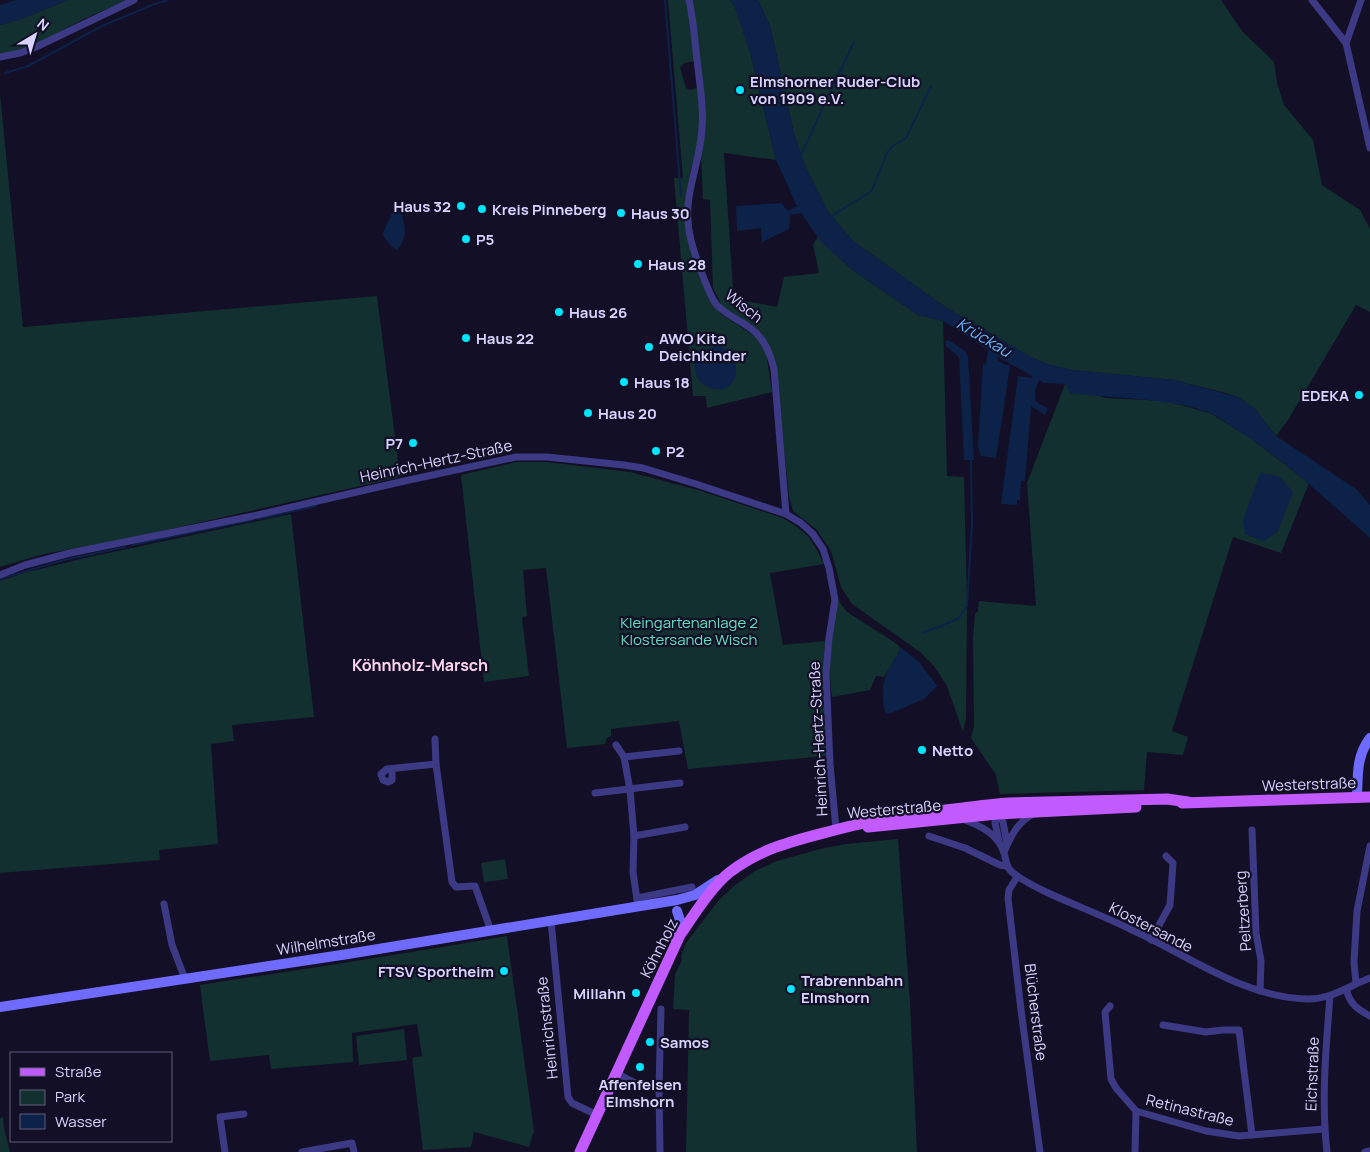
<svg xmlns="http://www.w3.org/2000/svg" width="1370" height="1152" viewBox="0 0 1370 1152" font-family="Manrope,sans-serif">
<rect width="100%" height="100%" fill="#130f26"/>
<!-- green -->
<g fill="#12302f" fill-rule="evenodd">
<path d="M68,0H127C111,7 94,14 78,22C52,35 29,50 0,54V25L21,19Z"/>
<path d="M668,0H687L696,61L684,63L680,67L686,88L690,90L697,88L700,107L699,143L690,174L685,203L688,243L708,297L721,314L756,337L766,353L772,392L707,408L706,396H693L674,178H683Z"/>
<path d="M692,0H730L735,7L750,52L776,160L724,153L733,289L735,297L741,300L777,307L784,277L819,273L813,244L818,237L851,269L918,315L943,321L947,476L964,477L967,602L966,718L963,732L947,686L934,666L920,652L852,604L841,587L831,551L817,530L793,511L789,496L776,366L767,341L760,332L752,325L731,313L722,306L713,288L710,200L703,199L701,152L703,143Z"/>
<path d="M758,0H1221L1242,31L1274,62L1277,83L1284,105L1313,140L1322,185L1360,210L1370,229V312L1356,305L1288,420L1276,436L1255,409L1238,397L1226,393L1174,380L1072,370L1047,364L1031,357L945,307L852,240L828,212L806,168L794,134L770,26Z"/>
<path d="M0,94L23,327L377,296L400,477L131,538L44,554L0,567Z"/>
<path d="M1065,384L1105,398L1165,401L1210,413L1250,438L1309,483L1281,553L1233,537L1172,731L1188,737L1183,755L1147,752L1144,790L1000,794L996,775L971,738L974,726L973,638L975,614L978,611L979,601L1036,606L1027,483ZM1278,531L1264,541L1245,534Z"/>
<path d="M516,462H547L630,472L698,490L783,518L797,527L809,537L818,552L824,564L770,573L783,645L825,641L823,670L826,756L688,769L679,721L611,729V736L607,738L605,744L567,748L546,568L523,570L527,616L522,617L529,676L484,682L461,475Z"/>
<path d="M291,514L314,717L232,725L234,741L211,744L218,844L159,850L160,860L0,873V581L24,573L85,558Z"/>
<path d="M835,596L847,612L894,642L899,646L900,650L884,677L876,676L870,690L832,697L829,672Z"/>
<path d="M898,839L910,1003L917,1152H686L689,1010L673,1009L675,974L682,960L681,956L686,943L718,901L734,886L755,871L777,861L795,856L820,849L846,844Z"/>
<path d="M505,859L508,879L484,882L481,863Z"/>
<path d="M507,936L534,1131L529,1147L474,1132L471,1147L423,1150L412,1058L422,1056L417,1024L352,1033L353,1062L271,1069L269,1055L210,1061L200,985C303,969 405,954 507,936Z"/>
<path d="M404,1029L407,1060L359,1065L356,1036Z"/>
<path d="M3,1117L4,1128L10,1152H0V1118Z"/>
</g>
<!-- water -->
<g fill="#0c2248">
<path d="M16,0H68L21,19L0,25V5Z"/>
<path d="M730,0H758L770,26L794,134L806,168L828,212L852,240L945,307L1031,357L1047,364L1072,370L1174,380L1238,397L1255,409L1276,436L1356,489L1370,505V538C1327,500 1286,461 1237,430C1228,424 1218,416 1208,412C1164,397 1116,399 1070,393L1065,384L1044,383L1039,380L1035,391V400L1039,404L1048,408L1045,415L1031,406L1025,481H1021L1020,500H1017V505L1001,504L1018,376L1032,378V376L998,357L997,361L1010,366L996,458L981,456L978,447L983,364H986L988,350L943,321L918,315L851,269L822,243L801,213L790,215L789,229L762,242L761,228L737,231L736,206L781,203L788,211L797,206L776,160L750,52L735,7Z"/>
<path d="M394,202L399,204C403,222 411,234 397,250L391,246L383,235C385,223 395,214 394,202Z"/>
<path d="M948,340L965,351L968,357L974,460H964L959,357L946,346L945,342Z"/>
<path d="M719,345C722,347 727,349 729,351C738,359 739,380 728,387C718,394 699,386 696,374C694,370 695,363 695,358L707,349Z"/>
<path d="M1260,473L1279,476L1293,492L1278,531L1264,541L1245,534L1243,520Z"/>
<path d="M899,646L919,662L937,686L924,699L889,714L885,712C879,683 886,673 900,650Z"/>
</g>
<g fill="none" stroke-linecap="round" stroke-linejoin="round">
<!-- stream -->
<g stroke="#0c2248" stroke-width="2">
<path d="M665,0L681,196"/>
<path d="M5,73L28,66L102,26L152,5L168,0"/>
<path d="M801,155L854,42"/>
<path d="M830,217L870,192L873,188L887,153L893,146L906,138L931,86"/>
<path d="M258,519L316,506"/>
<path d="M132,545L252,520"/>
<path d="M0,579L64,560L125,547"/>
<path d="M923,633L958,619L967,606L972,523L971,460"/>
</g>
<!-- street -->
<g stroke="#3d3a85" stroke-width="7">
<path d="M689,0C694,22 695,45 698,68C700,87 704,109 702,128C700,168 680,198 691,240C694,253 709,295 716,304C726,315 738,319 750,328C764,337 770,353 774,369L786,514"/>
<path d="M1312,0L1346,43L1370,148"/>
<path d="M1346,43L1361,0"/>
<path d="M0,57L20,53L36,47L134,0"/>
<path d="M0,575L25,565L70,553L253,516L400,482L516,457H547L624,465L643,468L696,484L786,514L801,523L813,534L823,549L829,568L835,600L829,638L826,673L830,764L836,829"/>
<path d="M435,739L436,764L452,882L456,887L475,886L491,931"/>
<path d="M616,745L624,757L630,790L634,836L633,872L638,907"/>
<path d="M624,757L679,751"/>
<path d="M392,769V780L388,782L383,780L381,774L387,769L436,764"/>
<path d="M595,793L680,783"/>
<path d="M997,812L995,823L999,841"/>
<path d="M997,814L1003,822L1007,844"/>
<path d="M962,819C979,825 999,834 1004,853C1007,863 1006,869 1016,875C1025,882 1036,887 1046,892C1074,905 1104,916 1132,930C1188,955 1242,997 1306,999C1331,1000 1348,986 1370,978"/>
<path d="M1252,830L1256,933L1261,961L1260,991"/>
<path d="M634,836L685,827"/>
<path d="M929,836L965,848L1000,865L1006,866"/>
<path d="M1004,852C1011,836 1017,823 1033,814"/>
<path d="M1017,877L1009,890L1008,898L1021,1010L1040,1152"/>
<path d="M637,898L692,887"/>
<path d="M164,904L172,945L185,979"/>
<path d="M551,921L568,1097L572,1103L597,1115"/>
<path d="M1151,940L1170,905L1173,863L1166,856"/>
<path d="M1356,983L1354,962L1357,911L1370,846"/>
<path d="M1346,989C1350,1004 1357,1009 1370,1016"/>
<path d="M1110,1006L1105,1012L1111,1079L1116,1088L1136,1111L1206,1131L1239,1136L1324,1129"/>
<path d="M1163,1025L1206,1032L1223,1030H1239L1252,1135"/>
<path d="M616,1073L643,1087L659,1088"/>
<path d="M225,1152L220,1117L244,1114"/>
<path d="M302,1152L352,1143L354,1152"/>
<path d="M660,1152L659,1088L661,1009"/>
<path d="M1135,1152L1136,1111"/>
<path d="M1327,1152C1321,1100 1326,1048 1330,996"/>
<path d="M1365,1152L1370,1151"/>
</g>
<!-- secondary -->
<g stroke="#6f6bff" stroke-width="10">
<path d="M1357,797C1358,776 1356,756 1370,738"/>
<path d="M676,939L680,920L677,911"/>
<path d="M0,1007L348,954L677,900L695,895L718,880"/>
</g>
<!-- primary -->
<g stroke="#c25bff" stroke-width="11">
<path d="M1182,803L1370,797"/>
<path d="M868,827L997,814L1136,807"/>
<path d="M580,1152L680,935C693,916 712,886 730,872C763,847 797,840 835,830C880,818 918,813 963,808C979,806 993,804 1009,803L1167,799L1188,802"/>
</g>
</g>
<!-- markers -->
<g fill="#00e5ff" stroke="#130f26" stroke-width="2">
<circle cx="740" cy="90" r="5"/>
<circle cx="461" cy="206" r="5"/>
<circle cx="482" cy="209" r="5"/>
<circle cx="621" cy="213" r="5"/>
<circle cx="466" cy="239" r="5"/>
<circle cx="638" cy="264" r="5"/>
<circle cx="559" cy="312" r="5"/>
<circle cx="466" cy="338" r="5"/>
<circle cx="649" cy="347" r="5"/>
<circle cx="624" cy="382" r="5"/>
<circle cx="1359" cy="395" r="5"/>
<circle cx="588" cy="413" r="5"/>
<circle cx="413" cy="443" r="5"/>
<circle cx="656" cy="451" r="5"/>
<circle cx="922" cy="750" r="5"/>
<circle cx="504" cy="971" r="5"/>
<circle cx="791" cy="989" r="5"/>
<circle cx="636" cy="993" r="5"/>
<circle cx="650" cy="1042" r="5"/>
<circle cx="640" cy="1067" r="5"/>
</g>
<g text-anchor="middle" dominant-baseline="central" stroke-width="4.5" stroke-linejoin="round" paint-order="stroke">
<!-- poi labels -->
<g font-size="15" font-weight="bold" fill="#d9d4ff" stroke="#130f26" text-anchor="start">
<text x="750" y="81">Elmshorner Ruder-Club<tspan x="750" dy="17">von 1909 e.V.</tspan></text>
<text x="451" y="206" text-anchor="end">Haus 32</text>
<text x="492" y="209">Kreis Pinneberg</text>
<text x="631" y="213">Haus 30</text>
<text x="476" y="239">P5</text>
<text x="648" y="264">Haus 28</text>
<text x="569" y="312">Haus 26</text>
<text x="476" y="338">Haus 22</text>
<text x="659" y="338">AWO Kita<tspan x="659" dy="17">Deichkinder</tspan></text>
<text x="634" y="382">Haus 18</text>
<text x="1349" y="395" text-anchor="end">EDEKA</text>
<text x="598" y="413">Haus 20</text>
<text x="403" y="443" text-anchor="end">P7</text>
<text x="666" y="451">P2</text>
<text x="932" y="750">Netto</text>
<text x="494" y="971" text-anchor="end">FTSV Sportheim</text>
<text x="801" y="980">Trabrennbahn<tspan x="801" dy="17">Elmshorn</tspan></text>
<text x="626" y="993" text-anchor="end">Millahn</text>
<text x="660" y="1042">Samos</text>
<text x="640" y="1084" text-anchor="middle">Affenfelsen<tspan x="640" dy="17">Elmshorn</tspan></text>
</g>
<!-- street labels -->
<g font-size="15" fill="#d9d4ff" stroke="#130f26">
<text transform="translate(744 306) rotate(38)">Wisch</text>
<text transform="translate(436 461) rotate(-12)">Heinrich-Hertz-Straße</text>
<text transform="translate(818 739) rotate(-93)">Heinrich-Hertz-Straße</text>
<text transform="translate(1309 784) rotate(-2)">Westerstraße</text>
<text transform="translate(894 809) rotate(-5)">Westerstraße</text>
<text transform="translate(1243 911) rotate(-94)">Peltzerberg</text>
<text transform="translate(1151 927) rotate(27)">Klostersande</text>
<text transform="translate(326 942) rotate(-9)">Wilhelmstraße</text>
<text transform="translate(659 948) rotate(-63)">Köhnholz</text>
<text transform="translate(1036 1012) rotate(83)">Blücherstraße</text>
<text transform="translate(547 1028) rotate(-96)">Heinrichstraße</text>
<text transform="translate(1312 1074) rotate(-88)">Eichstraße</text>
<text transform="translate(1190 1110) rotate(14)">Retinastraße</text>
</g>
<!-- park labels -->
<g font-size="15" fill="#5fe0c0" stroke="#130f26">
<text x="689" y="622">Kleingartenanlage 2<tspan x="689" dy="17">Klostersande Wisch</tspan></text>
</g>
<!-- water labels -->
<g font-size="16" font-style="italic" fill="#62b6ff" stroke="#130f26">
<text transform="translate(984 337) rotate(31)">Krückau</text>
</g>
<!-- neighbourhood labels -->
<g font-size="16" font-weight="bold" fill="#ffd6f0" stroke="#130f26">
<text x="420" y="665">Köhnholz-Marsch</text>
</g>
</g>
<!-- legend -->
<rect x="10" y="1052" width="162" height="90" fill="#130f26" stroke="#625e7d"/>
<rect x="20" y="1068" width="25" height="8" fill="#c25bff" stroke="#625e7d"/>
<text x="55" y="1077" font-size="15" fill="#d9d4ff">Straße</text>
<rect x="20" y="1090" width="25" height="15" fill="#12302f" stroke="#625e7d"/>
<text x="55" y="1102" font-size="15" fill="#d9d4ff">Park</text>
<rect x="20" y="1114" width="25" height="15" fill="#0c2248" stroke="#625e7d"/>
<text x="55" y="1127" font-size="15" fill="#d9d4ff">Wasser</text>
<!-- north arrow -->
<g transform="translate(35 35) rotate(38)" stroke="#130f26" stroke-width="4" paint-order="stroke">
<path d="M0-4L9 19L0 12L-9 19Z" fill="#d9d4ff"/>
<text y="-8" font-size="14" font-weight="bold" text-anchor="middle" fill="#d9d4ff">N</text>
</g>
</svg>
